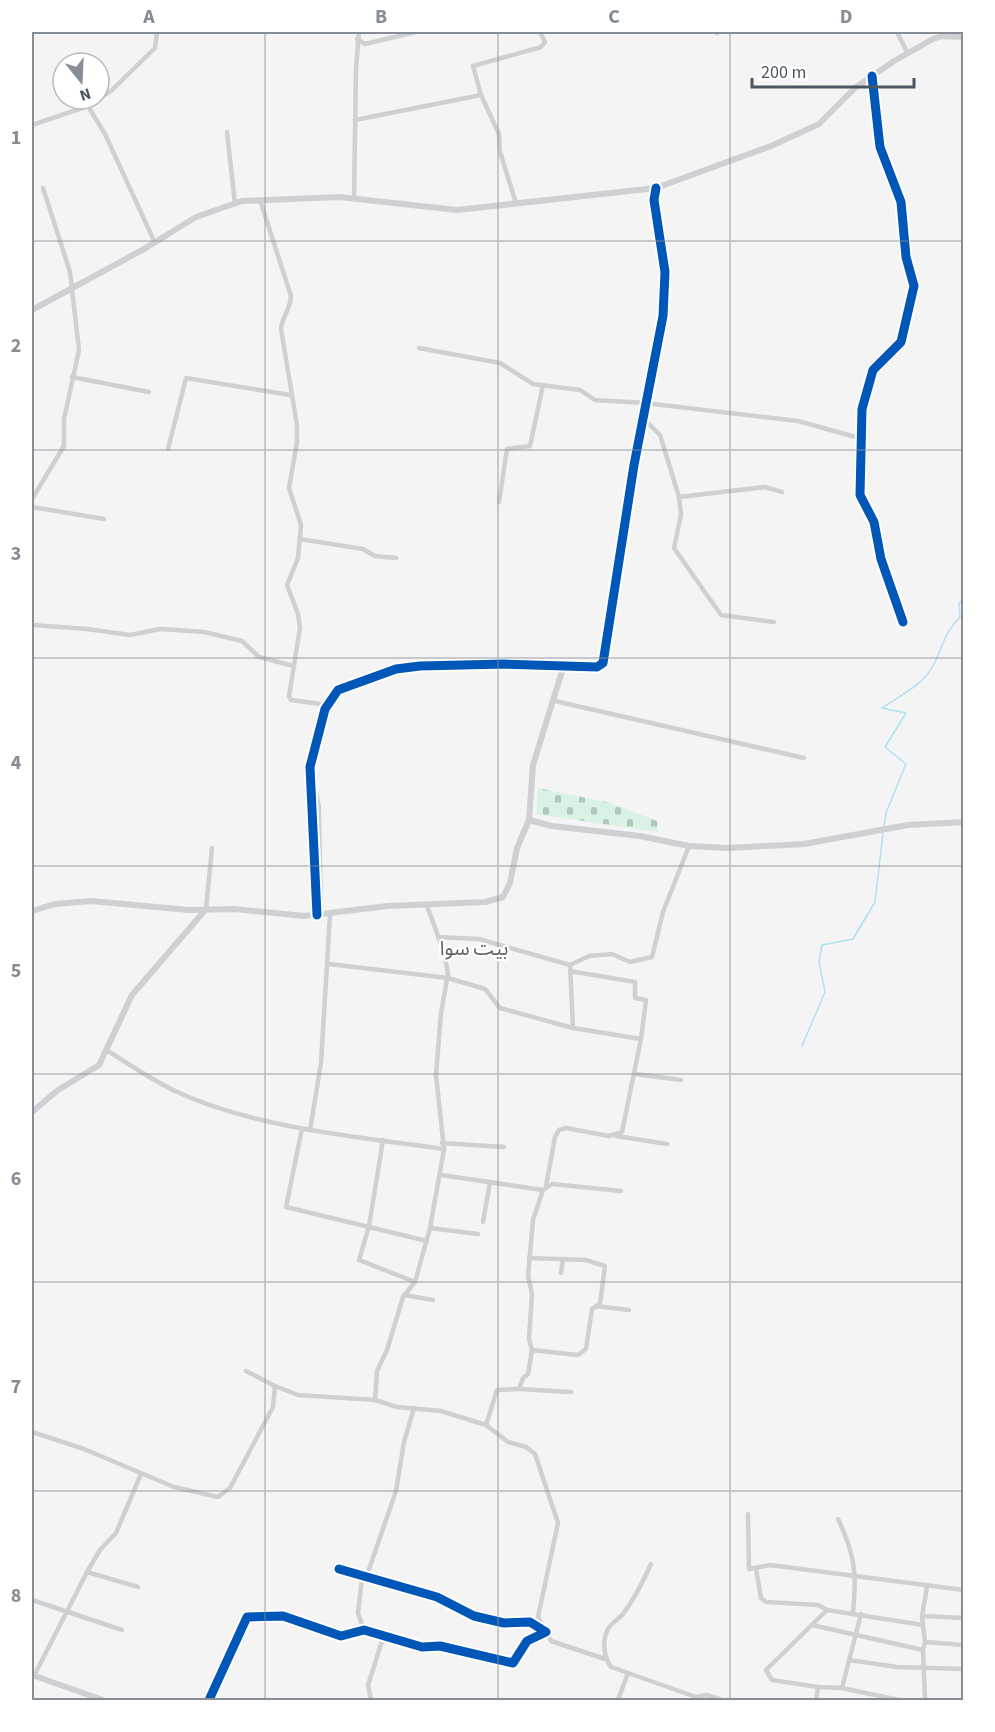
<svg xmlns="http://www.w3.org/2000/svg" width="995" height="1732" viewBox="0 0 995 1732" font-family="'Source Sans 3','Noto Sans Arabic',sans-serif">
<defs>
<pattern id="cemetery-stones" width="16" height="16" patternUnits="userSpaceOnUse" patternTransform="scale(1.5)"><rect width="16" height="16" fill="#d9f2e3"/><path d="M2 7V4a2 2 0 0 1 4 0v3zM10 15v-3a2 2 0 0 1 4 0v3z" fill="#b2c7bb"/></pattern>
</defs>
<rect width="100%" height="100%" fill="#f4f4f4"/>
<!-- cemetery -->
<path fill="url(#cemetery-stones)" d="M538,788L611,803L657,821L658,832L536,814Z"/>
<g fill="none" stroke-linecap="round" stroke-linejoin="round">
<!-- stream -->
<g stroke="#aee2f0" stroke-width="1.5">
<path d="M884,828L886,813L906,764L885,747L906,713L882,708C899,696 923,685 933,666C944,646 942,635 960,617L959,603L964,600"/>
<path d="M802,1046L825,992L819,962L822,945L853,939L875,902L883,833"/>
</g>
<!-- street -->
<g stroke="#ced0d2" stroke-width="4.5">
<path d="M897,32L908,54"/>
<path d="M717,33V32"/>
<path d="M357,39L365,44L416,32"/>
<path d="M872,76L880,147L901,202L906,257L914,286L901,342L873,370L862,409L860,495L874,522L881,559L903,622"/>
<path d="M481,95L473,66L541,47L545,42L540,32"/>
<path d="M99,99L111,91L155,48L157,32"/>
<path d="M88,106L105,134L155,243"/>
<path d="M355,120L481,95L499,134L500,152L516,203"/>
<path d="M32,125L88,106L98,99"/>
<path d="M227,132L235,204"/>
<path d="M354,199L356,68L359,32"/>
<path d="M260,200L291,296C291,308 282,317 281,329L297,425V442L289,488L301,525L298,558L287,585L298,614L300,628L289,696L291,700L327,705"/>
<path d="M419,348L500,363L533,384L580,390L595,400L645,403L798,421L863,439"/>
<path d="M72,377L149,392"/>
<path d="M643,418L660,435L679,497L681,515L674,548L721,615L774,622"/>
<path d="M168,449L186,378L290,395"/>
<path d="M679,497L765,487L782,492"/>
<path d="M32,499L64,446V419L79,350L70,272L43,188"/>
<path d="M499,502L507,449L530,446L543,385"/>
<path d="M32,507L104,519"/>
<path d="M300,539L363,549L375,556L396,558"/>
<path d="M32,625L87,629L130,635L160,629L204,632L242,641L259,657L294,666"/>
<path d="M555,701L804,758"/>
<path d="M206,909L212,848"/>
<path d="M438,937L479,939L570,965L573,1028L641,1039L622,1132L609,1136L566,1128L559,1130L555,1137L546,1186"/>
<path d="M329,964L448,978L485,989L500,1008L573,1028"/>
<path d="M570,965L589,956L612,954L630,962L652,957L663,912L689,846"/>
<path d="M570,971L635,982V998L646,1000L641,1039"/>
<path d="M108,1051C130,1065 152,1080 175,1091C254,1128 358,1137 444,1149"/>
<path d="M635,1074L681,1080"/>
<path d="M302,1129L286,1207L427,1241"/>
<path d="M310,1130L321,1063L330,915"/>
<path d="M616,1136L667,1144"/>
<path d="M383,1140L369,1226L359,1260L415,1282"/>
<path d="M442,1143L504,1147"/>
<path d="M441,1175L543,1190"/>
<path d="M483,1222L490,1182"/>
<path d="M430,1228L478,1234"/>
<path d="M529,1258L586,1260L605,1266L600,1304L592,1309L586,1349L578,1355L532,1350"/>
<path d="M561,1273L563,1259"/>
<path d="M404,1295L433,1300"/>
<path d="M596,1306L629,1310"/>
<path d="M246,1371L275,1386L298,1395L375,1400L397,1407L441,1411L486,1425L508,1442L526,1447L535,1454L558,1523L538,1617L551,1641L605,1659"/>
<path d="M519,1389L571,1392"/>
<path d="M375,1400L377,1371L387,1350L403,1297L415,1282L430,1228L444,1149L436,1075L441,1013L448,974L444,952L427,906"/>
<path d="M486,1425L497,1390L519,1389L523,1378L528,1374L532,1350L529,1339L532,1294L528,1276L533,1220L543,1190L552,1184L621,1191"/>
<path d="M32,1432L84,1449L174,1487L218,1497L230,1488L273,1407L275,1386"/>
<path d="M748,1514L749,1569L770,1565L964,1590"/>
<path d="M838,1519C855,1555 857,1573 853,1612"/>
<path d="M651,1564C643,1582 635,1598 623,1614C618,1620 609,1624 607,1631C602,1643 604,1657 611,1667L696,1697L707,1695L722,1700"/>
<path d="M756,1569L761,1598L766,1602L818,1605L827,1610"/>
<path d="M87,1572L138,1587"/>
<path d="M362,1577L358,1613L364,1630"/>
<path d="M366,1578L396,1491L404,1442L414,1408"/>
<path d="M32,1600L122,1630"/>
<path d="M922,1616L964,1618"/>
<path d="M812,1625L923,1650"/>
<path d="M925,1642L964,1645"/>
<path d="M849,1660L897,1667L964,1669"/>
<path d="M34,1676L87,1572L100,1550L116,1533L141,1474"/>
<path d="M842,1688L861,1614"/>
<path d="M209,1700L247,1617L283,1616L341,1636L364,1630L422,1647L440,1646L513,1663L527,1641L546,1632L530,1622L504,1623L474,1616L437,1597L339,1569"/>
<path d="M371,1700L368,1685L384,1635"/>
<path d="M618,1700L628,1673"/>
<path d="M816,1700L818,1687"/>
<path d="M899,1700L842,1688L818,1687L772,1680L766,1670L827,1610L923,1625"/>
<path d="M925,1700L923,1650L925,1642L922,1616L927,1587"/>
</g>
<!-- secondary -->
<g stroke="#ced0d4" stroke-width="6">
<path d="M32,310L144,249L196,217L242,201L339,197L457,210L656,188L771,146L819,124L855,88L894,61L933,39L942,36L964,37"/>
<path d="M315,792L318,806L320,900L317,913"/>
<path d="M529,820L552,826L640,836L689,846L728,848L804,844L908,825L964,822"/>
<path d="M32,911L55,904L91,901L189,910L234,909L304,916L388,906L486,902L503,897L510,883L517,848L529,820L533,765L564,665"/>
<path d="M317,915L310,767L325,709L338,690L396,669L420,666L504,664L597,667L603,663L634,465L663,316L665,272L654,200L656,188"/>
<path d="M32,1112L58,1090L99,1065L132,995L206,909"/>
<path d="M32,1675L103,1700"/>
</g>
<defs>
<g id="cycleway">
<path d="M872,76L880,147L901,202L906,257L914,286L901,342L873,370L862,409L860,495L874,522L881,559L903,622"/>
<path d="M317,915L310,767L325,709L338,690L396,669L420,666L504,664L597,667L603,663L634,465L663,316L665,272L654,200L656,188"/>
<path d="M209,1700L247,1617L283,1616L341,1636L364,1630L422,1647L440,1646L513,1663L527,1641L546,1632L530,1622L504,1623L474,1616L437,1597L339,1569"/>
</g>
</defs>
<!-- cycleway casing -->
<use href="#cycleway" stroke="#fff" stroke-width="13"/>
<!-- cycleway -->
<use href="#cycleway" stroke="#0057b8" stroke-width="9"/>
</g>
<!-- grid -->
<path fill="none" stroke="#868d94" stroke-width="1.5" stroke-opacity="0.55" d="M265,32V1700M498,32V1700M730,32V1700M32,241H964M32,450H964M32,658H964M32,866H964M32,1074H964M32,1282H964M32,1491H964"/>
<g text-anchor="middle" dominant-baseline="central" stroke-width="4.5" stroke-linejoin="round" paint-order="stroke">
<!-- quarter labels -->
<g font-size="20" fill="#5f6368" stroke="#fff">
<text x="474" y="949">بيت سوا</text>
</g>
</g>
<!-- border -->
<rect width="995" height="1732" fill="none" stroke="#ffffff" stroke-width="66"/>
<!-- north arrow -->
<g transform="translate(81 81) rotate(162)"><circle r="28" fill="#ffffff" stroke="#b7bbc0" stroke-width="1.5"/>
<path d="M0-4.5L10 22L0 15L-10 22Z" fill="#868d94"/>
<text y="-9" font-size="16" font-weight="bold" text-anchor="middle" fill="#4a5661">N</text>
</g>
<!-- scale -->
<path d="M752 78v9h162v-9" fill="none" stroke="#4a5661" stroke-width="3"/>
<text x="761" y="78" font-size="18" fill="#4a5661" stroke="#ffffff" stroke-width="4.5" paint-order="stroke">200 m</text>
<rect x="33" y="33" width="929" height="1666" fill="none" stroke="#868d94" stroke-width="2"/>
<g font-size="20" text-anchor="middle" font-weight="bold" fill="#868d94">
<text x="149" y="23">A</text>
<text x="381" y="23">B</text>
<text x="614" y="23">C</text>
<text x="846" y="23">D</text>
<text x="16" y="144">1</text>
<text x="16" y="352">2</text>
<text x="16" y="560">3</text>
<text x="16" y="769">4</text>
<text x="16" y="977">5</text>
<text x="16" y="1185">6</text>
<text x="16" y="1393">7</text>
<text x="16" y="1602">8</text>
</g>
</svg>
